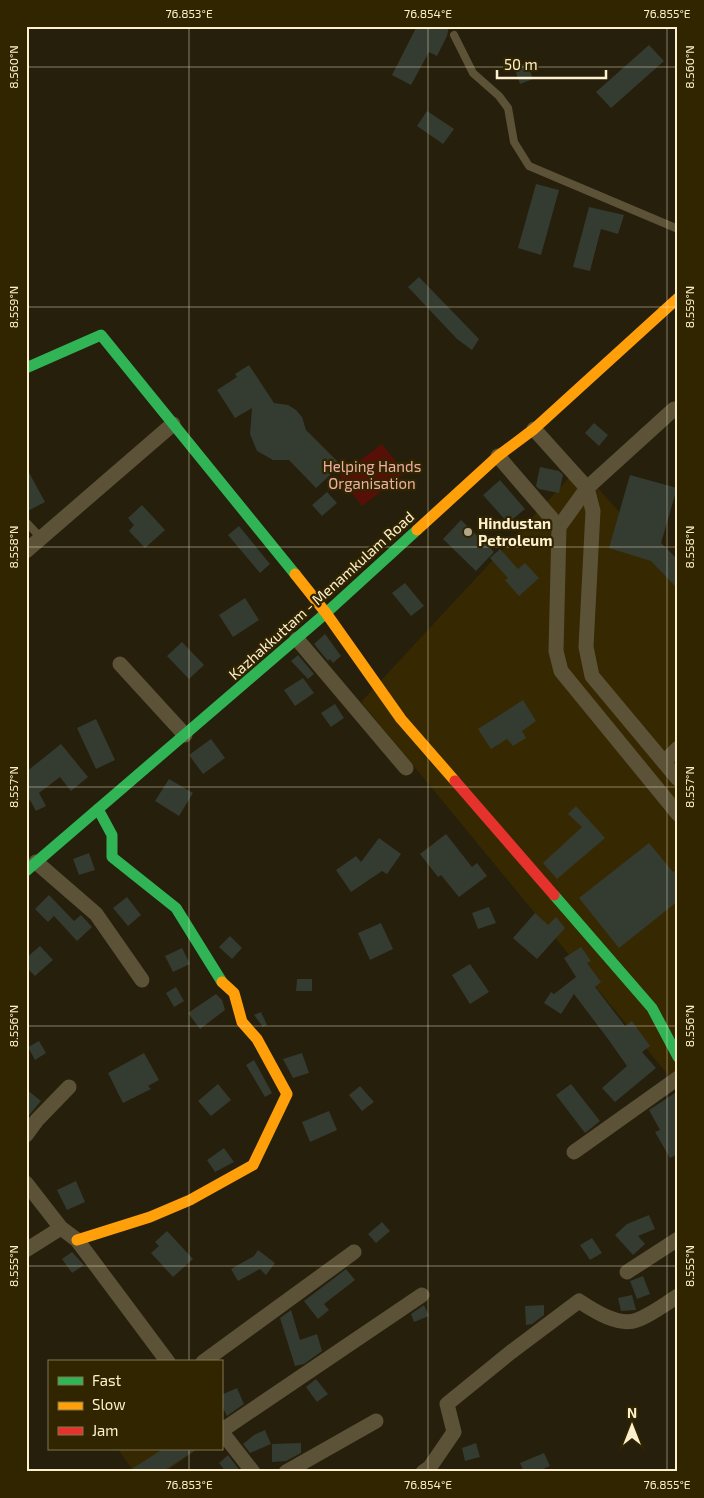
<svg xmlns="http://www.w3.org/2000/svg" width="704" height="1498" viewBox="0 0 704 1498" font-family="'Exo 2',sans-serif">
<rect width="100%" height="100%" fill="#261f0b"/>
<!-- built -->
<g fill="#362901">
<path d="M579,467L678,578V1087L361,702Z"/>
<path d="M118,1449H198L165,1472H134Z"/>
</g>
<!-- green -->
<path fill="#571007" d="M382,444L405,473L362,506L339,476Z"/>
<!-- building -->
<g fill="#343b31">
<path d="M417,26H449L447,36L437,56L429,52L411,85L392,75Z"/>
<path d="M649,45L664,61L611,108L596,92Z"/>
<path d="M527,63L533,79L520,84L514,67Z"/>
<path d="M427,111L454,129L443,144L417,126Z"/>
<path d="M536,184L559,190L541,255L518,248Z"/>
<path d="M589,207L624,215L618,234L601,229L590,271L573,267Z"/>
<path d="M419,277L479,339L472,350L457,339L408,287Z"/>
<path d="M249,365L274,403L288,405L296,410L302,417L306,430L341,465L316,488L289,460H273L257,451L250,434L252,408L235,418L217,390L237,377L235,374Z"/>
<path d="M594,423L608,435L599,446L585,433Z"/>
<path d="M26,467L45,502L26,512Z"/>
<path d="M540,467L559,471L563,475L559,493L539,489L536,486Z"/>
<path d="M630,475L677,488L661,543L678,560V589L651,561L609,548Z"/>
<path d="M500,480L525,509L508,523L483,495Z"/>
<path d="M327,492L337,503L322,516L312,505Z"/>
<path d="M142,505L165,530L145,548L129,531L134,525L128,518Z"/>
<path d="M461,520L494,552L476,571L443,539Z"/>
<path d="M239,526L270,564L260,573L228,535Z"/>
<path d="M500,549L518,569L525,563L539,578L519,596L505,580L508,578L490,558Z"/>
<path d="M405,583L424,606L411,616L392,593Z"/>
<path d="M245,598L259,620L233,637L219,615Z"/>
<path d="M325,634L341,656L333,663L330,659L328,661L314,644Z"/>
<path d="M182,642L204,665L189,679L167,656Z"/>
<path d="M298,655L314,674L308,679L291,661Z"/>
<path d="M303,678L314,693L295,706L284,690Z"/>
<path d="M523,700L536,721L522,731L526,738L513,746L507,739L491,749L478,729Z"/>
<path d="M335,704L344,718L331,727L321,713Z"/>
<path d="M96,719L115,760L96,769L77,728Z"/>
<path d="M211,739L225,758L203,774L189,755Z"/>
<path d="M61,744L88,777L71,791L60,777L39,793L46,806L36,811L30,800L26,802V772Z"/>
<path d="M169,779L193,793L179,816L155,801Z"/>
<path d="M576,806L605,838L557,879L543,863L582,827L568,814Z"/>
<path d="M446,834L472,867L477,863L487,876L459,897L441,875L438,877L420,854Z"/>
<path d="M379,838L401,854L387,874L382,871L351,892L336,870L356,856L361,862Z"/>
<path d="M649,843L673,872L678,868V901L619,948L579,898Z"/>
<path d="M89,853L95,870L79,875L73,859Z"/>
<path d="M49,895L74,921L81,915L92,927L77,941L54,916L48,922L35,909Z"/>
<path d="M127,897L141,915L128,926L113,908Z"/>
<path d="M489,907L496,923L478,929L472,913Z"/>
<path d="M535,913L548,925L556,917L565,928L537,959L513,938Z"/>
<path d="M381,923L393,949L370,960L358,933Z"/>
<path d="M230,936L242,948L232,959L219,947Z"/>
<path d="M40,946L53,960L35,976L26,967V958Z"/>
<path d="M581,947L591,961L587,963L601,982L595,987L625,1026L632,1021L650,1046L642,1052L656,1068L615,1102L602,1088L627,1066L608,1039L574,994L561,1014L544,1003L551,992L554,994L576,977L564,958Z"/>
<path d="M182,948L190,964L173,972L165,956Z"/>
<path d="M470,964L489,992L470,1004L452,975Z"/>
<path d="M297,979H312V991H296Z"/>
<path d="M176,987L184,1001L174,1007L166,993Z"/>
<path d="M216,994L222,1000L225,1010L200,1029L188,1013Z"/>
<path d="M261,1012L267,1025L263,1027L254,1015Z"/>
<path d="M39,1041L46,1053L35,1060L28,1047Z"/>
<path d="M144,1053L159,1080L148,1086L151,1089L123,1103L108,1073Z"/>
<path d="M302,1053L309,1073L293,1078L283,1059Z"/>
<path d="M254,1060L272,1093L265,1097L246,1065Z"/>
<path d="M218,1084L231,1100L211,1116L198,1101Z"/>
<path d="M571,1084L600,1121L585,1133L556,1095Z"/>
<path d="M360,1086L374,1102L362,1111L349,1095Z"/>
<path d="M26,1089L41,1101L26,1119Z"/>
<path d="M678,1091V1154L670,1158L655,1132L660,1130L649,1110Z"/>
<path d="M329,1111L337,1130L310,1142L302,1122Z"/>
<path d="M224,1148L234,1162L215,1172L207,1160Z"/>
<path d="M76,1181L85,1202L67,1210L57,1190Z"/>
<path d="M649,1215L655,1229L638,1236L645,1244L633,1255L615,1235L627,1224Z"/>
<path d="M382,1222L390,1231L376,1243L368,1234Z"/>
<path d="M167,1231L193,1259L173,1277L151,1253L159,1246L155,1242Z"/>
<path d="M592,1238L602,1253L590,1260L580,1245Z"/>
<path d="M258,1250L275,1263L266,1275L260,1269L238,1281L231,1269L254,1256Z"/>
<path d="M72,1252L84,1265L72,1273L62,1259Z"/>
<path d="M346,1269L355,1280L324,1304L329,1310L318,1319L304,1301Z"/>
<path d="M643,1276L650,1294L637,1299L630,1281Z"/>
<path d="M632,1295L636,1310L621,1311L618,1298Z"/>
<path d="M424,1305L429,1316L414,1322L411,1314Z"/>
<path d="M544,1305V1315L532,1324L526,1325L525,1306Z"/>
<path d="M291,1310L300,1340L317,1334L322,1351L304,1364L295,1366L280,1318Z"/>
<path d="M316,1379L328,1394L317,1402L306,1387Z"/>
<path d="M237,1388L244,1404L227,1416L221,1404V1395Z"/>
<path d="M265,1430L271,1444L250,1453L243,1444L254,1435Z"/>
<path d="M301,1443V1453L286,1461L272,1462V1444Z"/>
<path d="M476,1443L480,1457L465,1461L462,1448Z"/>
<path d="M163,1449H197L162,1472H127Z"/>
<path d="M544,1453L550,1466L536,1472H524L520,1463Z"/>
<path d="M228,1455L241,1472H226L219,1463Z"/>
</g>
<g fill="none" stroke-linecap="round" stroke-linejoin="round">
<!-- lane -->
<g stroke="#5b5237" stroke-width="8">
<path d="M454,35L473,73L499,96L508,108L514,142L529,166L678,229"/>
<path d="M26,522L41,538"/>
</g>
<!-- street -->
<g stroke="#5b5237" stroke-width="15">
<path d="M534,429L587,488L593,511L586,647L592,676L678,779"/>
<path d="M498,456L559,527L556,651L561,671L678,814"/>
<path d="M559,527L587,488L674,409"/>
<path d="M26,551L173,424"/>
<path d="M297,639L406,768"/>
<path d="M120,664L185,735"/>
<path d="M664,762L678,748"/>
<path d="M36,862L96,914L142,980"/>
<path d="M26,1135L37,1120L69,1087"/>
<path d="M574,1152L678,1078"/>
<path d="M26,1183L61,1228L77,1240L168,1362"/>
<path d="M26,1250L61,1228"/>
<path d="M627,1272L678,1239"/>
<path d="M203,1362L354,1252"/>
<path d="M221,1431L422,1295"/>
<path d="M221,1431L253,1472"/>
<path d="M286,1472L376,1421"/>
<path d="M423,1472L430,1467L454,1432L447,1404L511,1352L579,1301C594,1311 619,1327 637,1320C651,1315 665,1304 678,1296"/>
</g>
<!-- fast -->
<g stroke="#30b455" stroke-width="11">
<path d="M26,368L101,335L295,574"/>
<path d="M98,809L112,835V857L176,908L222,982"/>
<path d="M26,871L326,613L417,530"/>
<path d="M554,895L652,1008L678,1057"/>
</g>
<!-- slow -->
<g stroke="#ff9f0a" stroke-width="11">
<path d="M417,530L498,456L534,429L678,298"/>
<path d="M295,574L326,613L401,719L455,781"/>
<path d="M77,1240L150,1217L190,1200L253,1165L287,1094L257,1039L242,1022L234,993L222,982"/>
</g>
<!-- jam -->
<path stroke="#e5322d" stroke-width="11" d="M455,781L554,895"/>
</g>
<!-- ticks -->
<path fill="none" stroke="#fcf0ce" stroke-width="1" stroke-opacity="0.45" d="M189,26V1362M428,26V1472M667,26V1472M26,67H678M26,307H678M26,547H678M26,787H678M26,1026H678M26,1266H678M189,1449V1472"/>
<!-- markers -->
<circle fill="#b1a78a" stroke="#312500" stroke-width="2" cx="468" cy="532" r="5"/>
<g text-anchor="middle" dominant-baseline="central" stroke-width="4.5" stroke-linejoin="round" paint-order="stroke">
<!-- park labels -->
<g font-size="15" fill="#efafa4" stroke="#312500">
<text x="372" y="466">Helping Hands<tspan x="372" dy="17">Organisation</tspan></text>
</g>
<!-- poi labels -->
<g font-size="15" font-weight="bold" fill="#fcf0ce" stroke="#312500" text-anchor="start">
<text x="478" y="523">Hindustan<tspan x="478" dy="17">Petroleum</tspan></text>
</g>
<!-- street labels -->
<g font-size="15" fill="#fcf0ce" stroke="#312500">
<text transform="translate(321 595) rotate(-42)">Kazhakkuttam - Menamkulam Road</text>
</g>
</g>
<!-- border -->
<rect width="704" height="1498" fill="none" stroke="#312500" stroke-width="55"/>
<!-- legend -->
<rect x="48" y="1360" width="175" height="90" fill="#312500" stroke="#827652"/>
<rect x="58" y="1377" width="25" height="8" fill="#30b455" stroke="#827652"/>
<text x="92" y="1386" font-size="15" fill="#fcf0ce">Fast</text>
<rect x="58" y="1402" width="25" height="8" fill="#ff9f0a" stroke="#827652"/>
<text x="92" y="1410" font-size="15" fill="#fcf0ce">Slow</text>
<rect x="58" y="1427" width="25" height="8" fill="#e5322d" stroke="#827652"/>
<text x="92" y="1436" font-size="15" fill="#fcf0ce">Jam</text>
<!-- north arrow -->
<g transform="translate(632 1426)" stroke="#312500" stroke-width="4" paint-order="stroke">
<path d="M0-4L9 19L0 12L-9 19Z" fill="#fcf0ce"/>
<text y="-8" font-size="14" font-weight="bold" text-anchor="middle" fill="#fcf0ce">N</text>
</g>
<!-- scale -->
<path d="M497 70v8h109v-8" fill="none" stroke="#fcf0ce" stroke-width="2.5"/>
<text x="504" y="70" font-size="15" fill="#fcf0ce" stroke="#312500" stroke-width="4" paint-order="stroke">50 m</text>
<rect x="28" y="28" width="648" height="1442" fill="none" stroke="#fcf0ce" stroke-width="2"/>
<g font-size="12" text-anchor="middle" fill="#fcf0ce">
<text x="189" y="18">76.853°E</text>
<text x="428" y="18">76.854°E</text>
<text x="667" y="18">76.855°E</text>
<text transform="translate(14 67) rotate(-90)" y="4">8.560°N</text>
<text transform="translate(690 67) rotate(-90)" y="4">8.560°N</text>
<text transform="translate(14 307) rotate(-90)" y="4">8.559°N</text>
<text transform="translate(690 307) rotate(-90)" y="4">8.559°N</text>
<text transform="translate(14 547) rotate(-90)" y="4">8.558°N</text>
<text transform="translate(690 547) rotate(-90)" y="4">8.558°N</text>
<text transform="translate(14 787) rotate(-90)" y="4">8.557°N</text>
<text transform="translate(690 787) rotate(-90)" y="4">8.557°N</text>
<text transform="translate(14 1026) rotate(-90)" y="4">8.556°N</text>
<text transform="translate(690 1026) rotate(-90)" y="4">8.556°N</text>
<text transform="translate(14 1266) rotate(-90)" y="4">8.555°N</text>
<text transform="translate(690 1266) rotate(-90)" y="4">8.555°N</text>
<text x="189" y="1489">76.853°E</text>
<text x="428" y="1489">76.854°E</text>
<text x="667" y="1489">76.855°E</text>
</g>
</svg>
